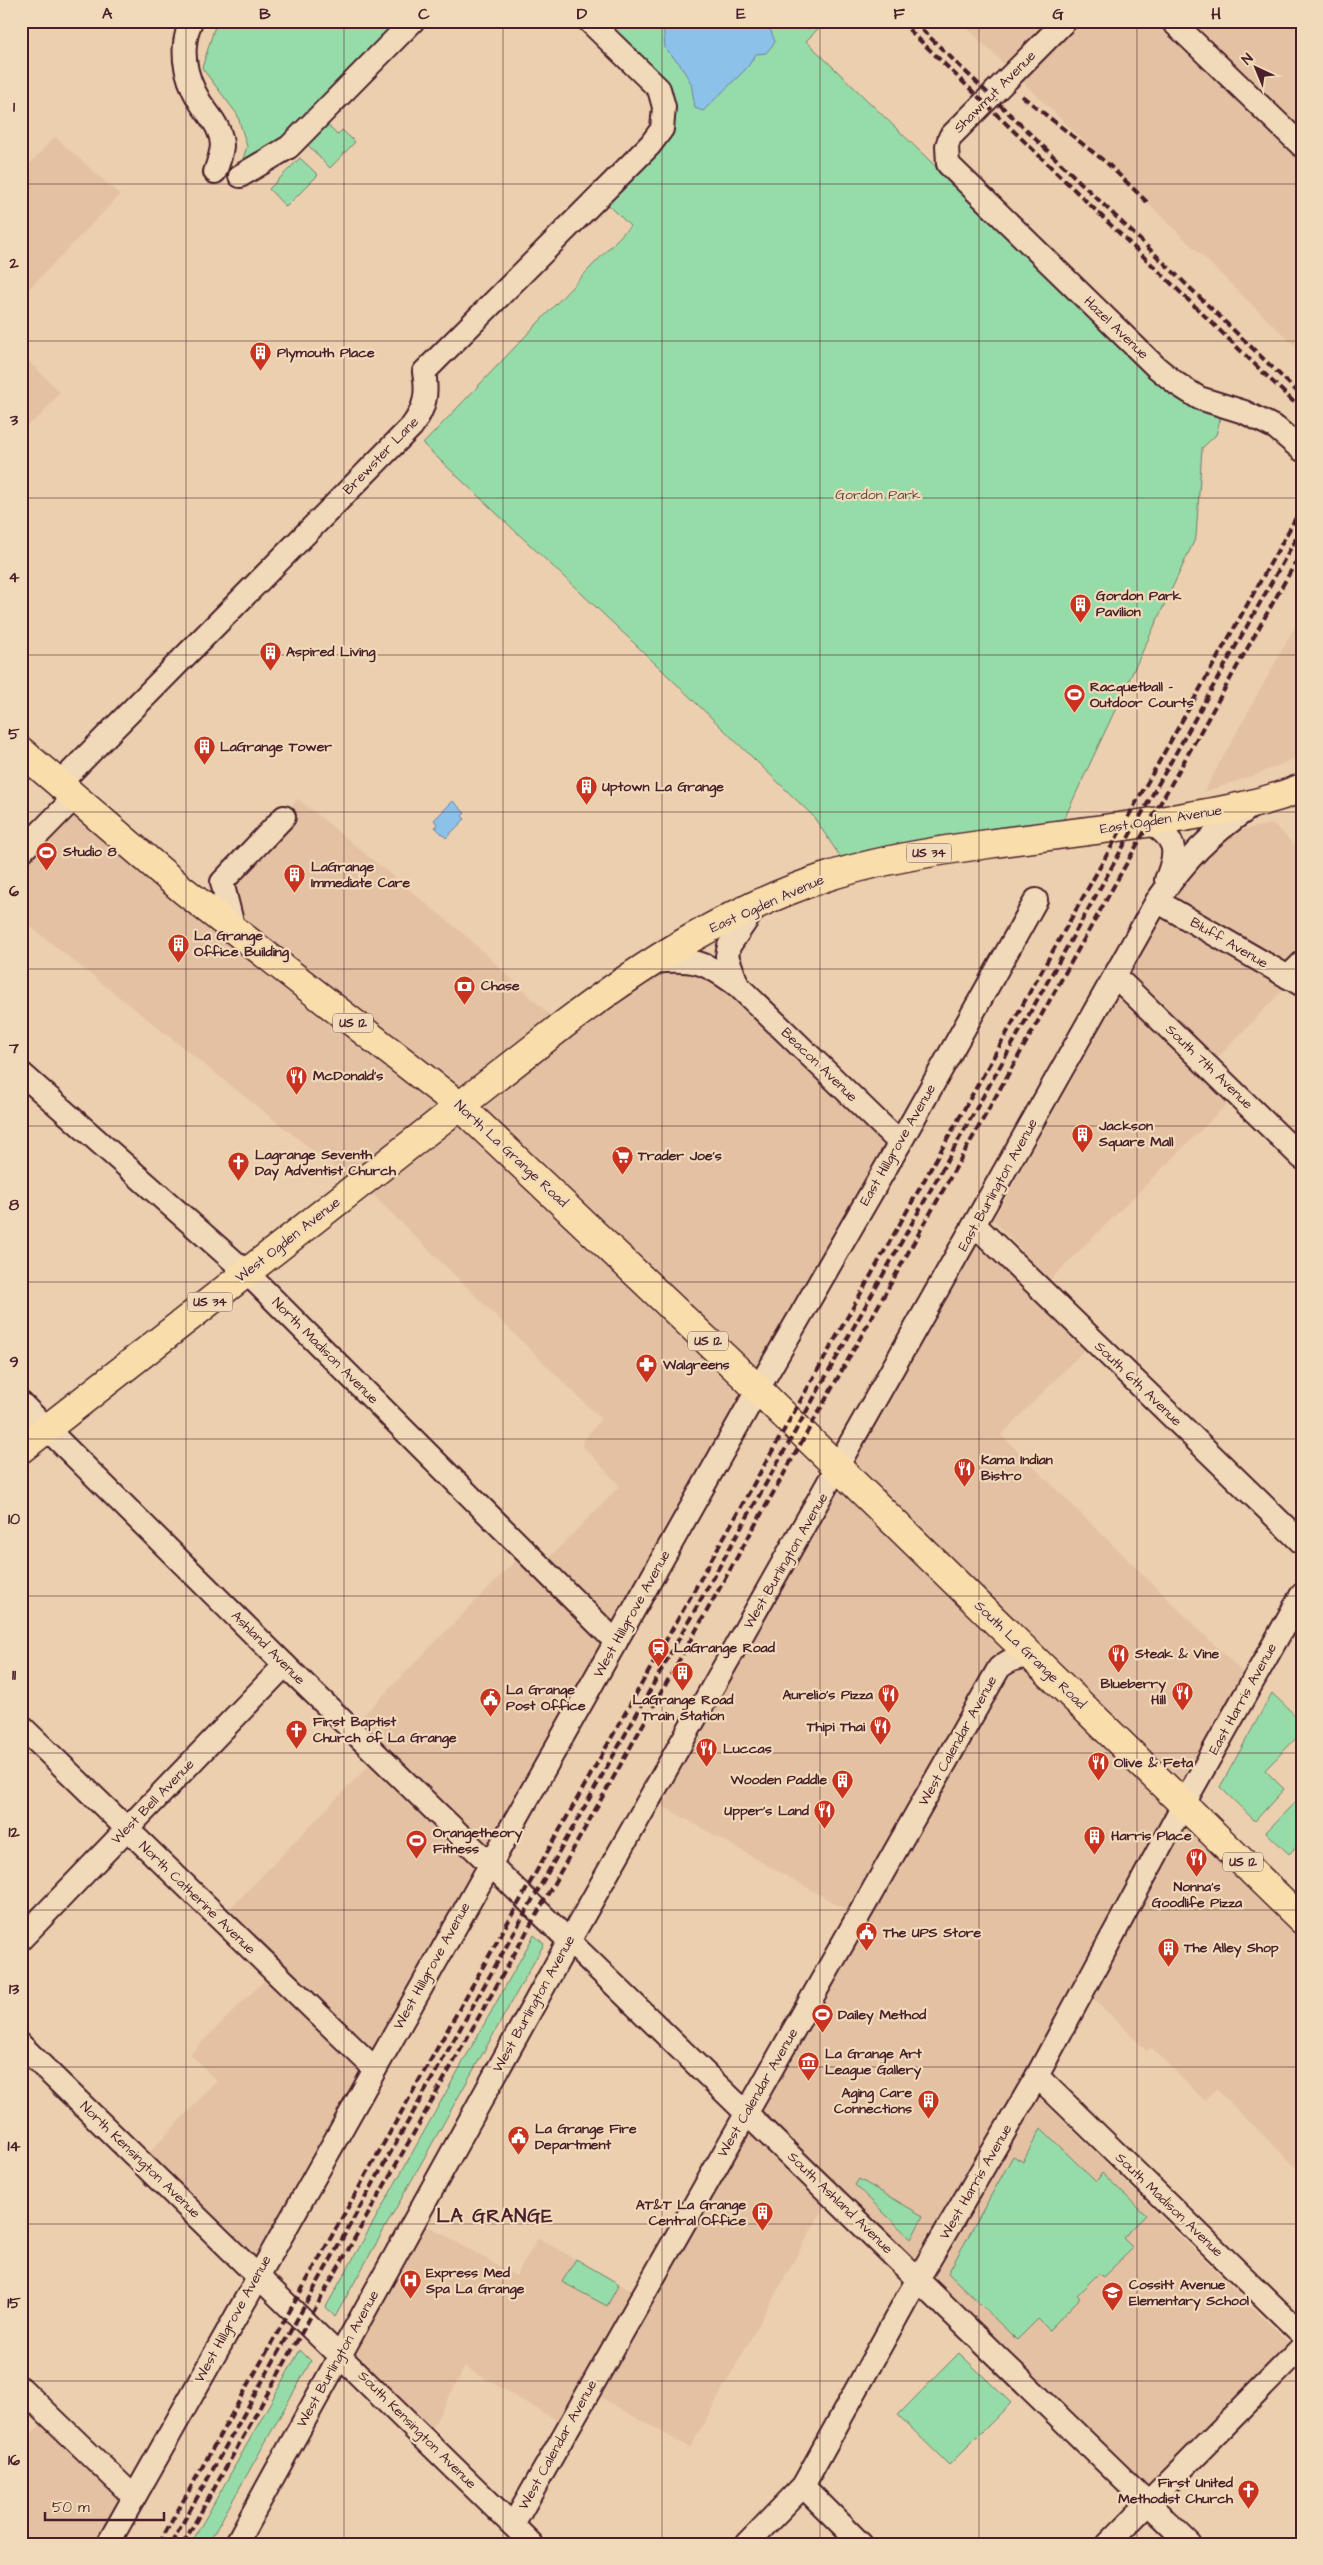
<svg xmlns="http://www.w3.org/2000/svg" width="1323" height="2565" viewBox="0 0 1323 2565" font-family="'Architects Daughter',sans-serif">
<rect width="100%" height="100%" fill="#eccfae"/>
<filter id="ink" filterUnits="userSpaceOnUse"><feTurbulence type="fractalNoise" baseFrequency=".02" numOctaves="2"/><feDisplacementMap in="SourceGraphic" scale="10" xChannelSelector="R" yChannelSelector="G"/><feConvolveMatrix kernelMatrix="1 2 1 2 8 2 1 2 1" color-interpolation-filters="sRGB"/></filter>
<g filter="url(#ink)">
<!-- built -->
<g fill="#e3c1a2">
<path d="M960,21H1302V353L997,57Z"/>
<path d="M55,137L120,195L21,297V173Z"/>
<path d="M21,354L60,392L41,415L21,430Z"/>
<path d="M1302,614V755L1258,774L1204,792Z"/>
<path d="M298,799L466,936L558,1023L460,1100L204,895Z"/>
<path d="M74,803L454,1107L355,1184L21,919V857Z"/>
<path d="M1273,824L1302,852V944L1286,960L1284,989L1202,1074L1229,1102L1042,1288L1016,1262L1024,1253L993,1220L1121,992L1173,892L1215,843L1240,830Z"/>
<path d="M658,964L720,973L897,1141L757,1384L469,1108Z"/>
<path d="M463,1113L753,1390L610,1630L544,1563L620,1486L582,1445L583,1441L601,1419L364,1186Z"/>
<path d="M977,1231L1092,1342L1001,1435L1249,1679L1183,1795L846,1467Z"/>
<path d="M838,1477L1008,1642L854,1914L654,1801Z"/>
<path d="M522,1554L610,1642L489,1855L353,1726Z"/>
<path d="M1009,1657L1032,1659L1179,1806L918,2277L753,2112Z"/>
<path d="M372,1762L479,1865L374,2056L225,1914Z"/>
<path d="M1184,1811L1302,1926V2173L1216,2089L1204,2100L1151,2047L1147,2051L1086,1991Z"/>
<path d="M268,1977L361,2068L255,2261L146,2156L217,2081L190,2054Z"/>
<path d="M1037,2095L1291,2345L1149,2489L935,2279Z"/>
<path d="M749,2120L826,2203L690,2448L595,2394Z"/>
<path d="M417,2220L516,2276L538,2238L639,2295L565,2425L465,2367L427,2437L344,2354Z"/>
<path d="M43,2422L122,2499L96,2544H21V2444Z"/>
</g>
<!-- green -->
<g fill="#96dca9" stroke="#707e6a">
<path d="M220,21H400L285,139L242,162L247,146L237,114L202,68L215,26Z"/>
<path d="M605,21H816L821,26L806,41L1146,370L1221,415L1216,435L1202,448L1196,537L1058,832L848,868L813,816L633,642L423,444L630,226L606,202L673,120Z"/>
<path d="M326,123L337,135L342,130L355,142L330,168L306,143Z"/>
<path d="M300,158L318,175L286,207L269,189Z"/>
<path d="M1272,1693L1302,1722V1732L1265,1770L1284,1789L1255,1821L1220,1787Z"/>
<path d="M1297,1800L1302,1805V1841L1289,1854L1266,1832Z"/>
<path d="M534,1935L544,1944L335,2317L326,2307Z"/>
<path d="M1041,2128L1096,2182L1102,2173L1146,2215L1123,2238L1133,2248L1103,2277L1099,2273L1077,2295L1080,2298L1049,2330L1038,2319L1017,2340L948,2273L1013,2156L1023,2162Z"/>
<path d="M859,2179L923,2216L911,2239L855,2185Z"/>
<path d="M576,2259L619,2284L607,2306L562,2282Z"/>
<path d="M300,2350L311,2361L208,2544H191Z"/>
<path d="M959,2353L1011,2403L949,2465L898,2415Z"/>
</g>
<!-- water -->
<g fill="#8cc1e9" stroke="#72809d">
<path d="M663,21H761L771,31L775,42L766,53L756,54L747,68L703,111L695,108L691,83L679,63L665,49Z"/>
<path d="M453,801L465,813L462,816L465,819L446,838L435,827L437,824L434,820Z"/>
</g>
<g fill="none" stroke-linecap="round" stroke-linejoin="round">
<defs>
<g id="minor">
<path d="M191,21C179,49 185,77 200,102C209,116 222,128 222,146C221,155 218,164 215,172"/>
<path d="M1065,21L950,137L947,146L948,164L1156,367L1177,384L1199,398L1244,412L1276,428L1302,450"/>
<path d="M1172,21L1302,146"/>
<path d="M240,176L289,147L413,21"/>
<path d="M59,784L412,426C425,408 428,394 424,372L650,145L662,129L664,107L659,89L589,21"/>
<path d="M1150,823C1177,839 1178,851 1166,880"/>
<path d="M21,852L75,797"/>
<path d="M1157,901L1302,985"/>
<path d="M234,930L222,882L284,817"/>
<path d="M653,962C693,958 705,961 738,986L900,1143"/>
<path d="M1115,976L1302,1158"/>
<path d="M1288,977L1302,963"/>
<path d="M738,986L727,956L729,946L756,906"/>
<path d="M21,1073L246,1272L616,1642"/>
<path d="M975,1225L1302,1543"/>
<path d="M21,1403L285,1665L1190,2544"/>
<path d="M21,1726L375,2069"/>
<path d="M21,1939L285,1665"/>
<path d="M21,2045L532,2544"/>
<path d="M1037,2076L1302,2334"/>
<path d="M21,2388L134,2497"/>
<path d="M803,2486L861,2544"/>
<path d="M513,2525L999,1668C1010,1659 1019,1656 1033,1658"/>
<path d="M108,2544L758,1389L900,1143L1036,900"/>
<path d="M236,2544L559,1959L1157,901C1187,858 1208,836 1252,806"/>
<path d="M747,2544L803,2486L907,2298L1037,2076L1183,1805L1302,1594"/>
<path d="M1108,2544L1302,2347"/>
</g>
<g id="major">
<path d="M21,751L183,890L460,1106L741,1373L1302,1920"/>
<path d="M21,1449L567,1022C645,963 730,909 823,878C874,861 928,852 981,845C1049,835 1116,829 1184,817C1226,810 1262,804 1302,788"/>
</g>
</defs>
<!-- minor casing -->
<use href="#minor" stroke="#4a1f2b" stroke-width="26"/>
<!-- major casing -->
<use href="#major" stroke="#4a1f2b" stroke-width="31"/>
<!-- minor -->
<use href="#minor" stroke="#f0dab9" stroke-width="22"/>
<!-- major -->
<use href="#major" stroke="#f9deab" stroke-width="28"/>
<!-- rail -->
<g stroke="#4a1f2b" stroke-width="4" stroke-dasharray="8 4" stroke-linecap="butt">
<path d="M900,21L1302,410"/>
<path d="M913,21L1302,396"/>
<path d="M1022,96L1108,164L1148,203"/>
<path d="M159,2544L1302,507"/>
<path d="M171,2544L1302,528"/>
<path d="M183,2544L1302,551"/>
</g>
</g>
</g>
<!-- grid -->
<path fill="none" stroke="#4a1f2b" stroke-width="1" stroke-opacity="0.55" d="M186,21V2544M344,21V2544M503,21V2544M662,21V2544M820,21V2544M979,21V2544M1137,21V2544M21,184H1302M21,341H1302M21,498H1302M21,655H1302M21,812H1302M21,969H1302M21,1126H1302M21,1282H1302M21,1439H1302M21,1596H1302M21,1753H1302M21,1910H1302M21,2067H1302M21,2224H1302M21,2381H1302"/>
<!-- icons -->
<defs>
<symbol id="building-pin" viewBox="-11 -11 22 30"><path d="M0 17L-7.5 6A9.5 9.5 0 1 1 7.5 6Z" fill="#c8321e" stroke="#f0dab9"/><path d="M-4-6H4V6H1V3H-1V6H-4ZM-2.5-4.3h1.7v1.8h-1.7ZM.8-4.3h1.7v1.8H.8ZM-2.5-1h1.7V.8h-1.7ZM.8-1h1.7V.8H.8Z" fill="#fff"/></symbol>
<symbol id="stadium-pin" viewBox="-11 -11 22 30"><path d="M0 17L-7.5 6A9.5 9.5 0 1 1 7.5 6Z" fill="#c8321e" stroke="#f0dab9"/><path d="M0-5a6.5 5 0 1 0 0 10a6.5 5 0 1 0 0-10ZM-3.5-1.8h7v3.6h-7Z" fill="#fff"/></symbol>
<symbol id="bank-pin" viewBox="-11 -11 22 30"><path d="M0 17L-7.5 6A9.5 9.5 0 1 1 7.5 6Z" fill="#c8321e" stroke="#f0dab9"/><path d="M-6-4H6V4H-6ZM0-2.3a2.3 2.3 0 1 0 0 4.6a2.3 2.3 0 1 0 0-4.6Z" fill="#fff"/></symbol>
<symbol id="restaurant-pin" viewBox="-11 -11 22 30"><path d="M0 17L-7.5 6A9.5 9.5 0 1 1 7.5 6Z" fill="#c8321e" stroke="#f0dab9"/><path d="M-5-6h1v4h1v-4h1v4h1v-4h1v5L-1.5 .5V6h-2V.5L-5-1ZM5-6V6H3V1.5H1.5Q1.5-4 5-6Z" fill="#fff"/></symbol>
<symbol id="supermarket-pin" viewBox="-11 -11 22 30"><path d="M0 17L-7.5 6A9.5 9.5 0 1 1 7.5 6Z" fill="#c8321e" stroke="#f0dab9"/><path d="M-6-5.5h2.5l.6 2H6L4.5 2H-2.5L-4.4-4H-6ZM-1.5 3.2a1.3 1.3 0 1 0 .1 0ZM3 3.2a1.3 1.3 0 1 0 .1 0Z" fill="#fff"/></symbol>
<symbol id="church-pin" viewBox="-11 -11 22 30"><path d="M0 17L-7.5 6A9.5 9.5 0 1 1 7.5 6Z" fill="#c8321e" stroke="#f0dab9"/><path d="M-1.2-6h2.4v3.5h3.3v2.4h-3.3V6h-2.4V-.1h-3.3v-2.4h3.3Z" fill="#fff"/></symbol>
<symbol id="pharmacy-pin" viewBox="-11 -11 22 30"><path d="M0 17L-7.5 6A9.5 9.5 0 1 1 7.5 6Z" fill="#c8321e" stroke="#f0dab9"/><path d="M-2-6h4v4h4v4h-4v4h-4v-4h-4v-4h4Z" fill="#fff"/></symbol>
<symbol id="station-pin" viewBox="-11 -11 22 30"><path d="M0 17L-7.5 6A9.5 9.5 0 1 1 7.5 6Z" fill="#c8321e" stroke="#f0dab9"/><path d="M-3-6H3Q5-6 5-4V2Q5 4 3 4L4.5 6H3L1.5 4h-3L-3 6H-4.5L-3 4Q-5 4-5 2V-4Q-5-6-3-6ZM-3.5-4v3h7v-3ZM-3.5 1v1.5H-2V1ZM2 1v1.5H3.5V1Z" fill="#fff"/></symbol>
<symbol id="civic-pin" viewBox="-11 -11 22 30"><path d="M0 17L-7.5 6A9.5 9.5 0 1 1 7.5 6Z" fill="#c8321e" stroke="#f0dab9"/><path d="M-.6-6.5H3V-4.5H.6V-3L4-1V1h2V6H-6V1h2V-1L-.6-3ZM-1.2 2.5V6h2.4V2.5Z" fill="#fff"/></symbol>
<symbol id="museum-pin" viewBox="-11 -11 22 30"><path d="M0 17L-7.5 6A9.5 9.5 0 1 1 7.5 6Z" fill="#c8321e" stroke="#f0dab9"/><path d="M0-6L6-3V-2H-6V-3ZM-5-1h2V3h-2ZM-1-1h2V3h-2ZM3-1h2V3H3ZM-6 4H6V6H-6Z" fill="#fff"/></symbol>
<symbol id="hospital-pin" viewBox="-11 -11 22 30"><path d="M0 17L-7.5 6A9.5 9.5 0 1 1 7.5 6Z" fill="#c8321e" stroke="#f0dab9"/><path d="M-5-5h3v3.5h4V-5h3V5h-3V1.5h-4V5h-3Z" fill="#fff"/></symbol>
<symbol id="school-pin" viewBox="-11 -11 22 30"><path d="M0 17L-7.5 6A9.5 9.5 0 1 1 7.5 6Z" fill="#c8321e" stroke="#f0dab9"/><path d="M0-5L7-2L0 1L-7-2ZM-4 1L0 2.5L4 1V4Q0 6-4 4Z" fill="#fff"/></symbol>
</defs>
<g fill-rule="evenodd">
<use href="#building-pin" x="248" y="340" width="25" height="34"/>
<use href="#building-pin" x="1068" y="592" width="25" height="34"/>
<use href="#building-pin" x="258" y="640" width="25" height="34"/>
<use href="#stadium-pin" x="1062" y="682" width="25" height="34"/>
<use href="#building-pin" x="192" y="734" width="25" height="34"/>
<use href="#building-pin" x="574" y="774" width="25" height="34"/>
<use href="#stadium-pin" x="34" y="840" width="25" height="34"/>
<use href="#building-pin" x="282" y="862" width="25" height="34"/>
<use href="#building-pin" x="166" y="932" width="25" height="34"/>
<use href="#bank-pin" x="452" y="974" width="25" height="34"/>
<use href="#restaurant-pin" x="284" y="1064" width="25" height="34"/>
<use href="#building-pin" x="1070" y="1122" width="25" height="34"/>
<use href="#supermarket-pin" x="610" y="1144" width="25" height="34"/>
<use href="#church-pin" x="226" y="1150" width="25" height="34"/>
<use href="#pharmacy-pin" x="634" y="1352" width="25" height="34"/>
<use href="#restaurant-pin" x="952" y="1456" width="25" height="34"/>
<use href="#station-pin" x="646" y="1636" width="25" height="34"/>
<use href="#restaurant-pin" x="1106" y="1642" width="25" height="34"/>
<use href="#building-pin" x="670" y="1660" width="25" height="34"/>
<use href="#restaurant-pin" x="1170" y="1680" width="25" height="34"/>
<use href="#restaurant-pin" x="876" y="1682" width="25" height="34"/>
<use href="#civic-pin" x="478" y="1686" width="25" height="34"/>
<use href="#restaurant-pin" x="868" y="1714" width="25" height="34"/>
<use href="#church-pin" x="284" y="1718" width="25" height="34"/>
<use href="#restaurant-pin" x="694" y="1736" width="25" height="34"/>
<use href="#restaurant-pin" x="1086" y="1750" width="25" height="34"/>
<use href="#building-pin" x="830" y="1768" width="25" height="34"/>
<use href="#restaurant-pin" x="812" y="1798" width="25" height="34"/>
<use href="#building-pin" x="1082" y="1824" width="25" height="34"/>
<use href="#stadium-pin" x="404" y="1828" width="25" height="34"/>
<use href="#restaurant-pin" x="1184" y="1846" width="25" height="34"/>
<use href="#civic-pin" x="854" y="1920" width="25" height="34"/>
<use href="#building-pin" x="1156" y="1936" width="25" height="34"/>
<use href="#stadium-pin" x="810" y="2002" width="25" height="34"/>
<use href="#museum-pin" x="796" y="2050" width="25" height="34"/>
<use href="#building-pin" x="916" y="2088" width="25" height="34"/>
<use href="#civic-pin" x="506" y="2124" width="25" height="34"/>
<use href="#building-pin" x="750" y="2200" width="25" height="34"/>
<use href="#hospital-pin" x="398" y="2268" width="25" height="34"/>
<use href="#school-pin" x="1100" y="2280" width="25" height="34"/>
<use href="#church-pin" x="1236" y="2478" width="25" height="34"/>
</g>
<g text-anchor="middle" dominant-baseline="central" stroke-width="4.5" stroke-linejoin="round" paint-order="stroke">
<!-- shield labels -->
<g fill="#f0dab9" stroke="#7c5756" stroke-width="1">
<rect x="906.5" y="843.5" width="45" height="19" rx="4"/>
<rect x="333" y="1013.5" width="40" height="19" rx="4"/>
<rect x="187.5" y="1292.5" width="45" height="19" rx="4"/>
<rect x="688" y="1331.5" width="40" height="19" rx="4"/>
<rect x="1223" y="1852.5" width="40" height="19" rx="4"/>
</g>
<g font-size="12" font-weight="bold" fill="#4a1f2b">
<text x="929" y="853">US 34</text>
<text x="353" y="1023">US 12</text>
<text x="210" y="1302">US 34</text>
<text x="708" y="1341">US 12</text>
<text x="1243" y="1862">US 12</text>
</g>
<!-- street labels -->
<g font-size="14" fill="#4a1f2b" stroke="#f0dab9">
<text transform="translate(995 92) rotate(-45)">Shawmut Avenue</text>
<text transform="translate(1116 328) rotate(44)">Hazel Avenue</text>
<text transform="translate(381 456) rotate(-46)">Brewster Lane</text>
<text transform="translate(1161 820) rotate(-9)">East Ogden Avenue</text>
<text transform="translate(767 904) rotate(-24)">East Ogden Avenue</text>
<text transform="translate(1229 943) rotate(30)">Bluff Avenue</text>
<text transform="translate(819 1065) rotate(44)">Beacon Avenue</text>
<text transform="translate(1209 1067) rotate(44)">South 7th Avenue</text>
<text transform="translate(898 1145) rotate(-60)">East Hillgrove Avenue</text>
<text transform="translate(511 1154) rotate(43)">North La Grange Road</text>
<text transform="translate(998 1185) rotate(-61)">East Burlington Avenue</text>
<text transform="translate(288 1240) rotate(-38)">West Ogden Avenue</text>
<text transform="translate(325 1351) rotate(45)">North Madison Avenue</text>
<text transform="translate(1138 1384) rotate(44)">South 6th Avenue</text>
<text transform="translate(786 1561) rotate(-60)">West Burlington Avenue</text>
<text transform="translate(632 1614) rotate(-61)">West Hillgrove Avenue</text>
<text transform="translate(268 1648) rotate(45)">Ashland Avenue</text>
<text transform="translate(1030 1655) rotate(44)">South La Grange Road</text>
<text transform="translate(1243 1699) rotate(-61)">East Harris Avenue</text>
<text transform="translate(958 1741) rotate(-61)">West Calendar Avenue</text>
<text transform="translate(153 1802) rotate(-46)">West Bell Avenue</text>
<text transform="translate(197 1898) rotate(44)">North Catherine Avenue</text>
<text transform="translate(432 1966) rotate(-61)">West Hillgrove Avenue</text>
<text transform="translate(534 2004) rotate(-61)">West Burlington Avenue</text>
<text transform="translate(758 2093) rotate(-60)">West Calendar Avenue</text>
<text transform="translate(140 2160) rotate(44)">North Kensington Avenue</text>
<text transform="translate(976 2182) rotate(-60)">West Harris Avenue</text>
<text transform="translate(840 2203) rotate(44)">South Ashland Avenue</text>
<text transform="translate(1169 2205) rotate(44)">South Madison Avenue</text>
<text transform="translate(233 2319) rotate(-61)">West Hillgrove Avenue</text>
<text transform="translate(338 2359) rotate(-61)">West Burlington Avenue</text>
<text transform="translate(417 2430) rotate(45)">South Kensington Avenue</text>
<text transform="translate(558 2445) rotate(-61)">West Calendar Avenue</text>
</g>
<!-- poi labels -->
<g font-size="14" font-weight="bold" fill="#4a1f2b" stroke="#f0dab9" text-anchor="start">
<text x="277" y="353">Plymouth Place</text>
<text x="1096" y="596">Gordon Park<tspan x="1096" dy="16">Pavilion</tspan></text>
<text x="286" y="652">Aspired Living</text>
<text x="1090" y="687">Racquetball -<tspan x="1090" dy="16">Outdoor Courts</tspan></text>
<text x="220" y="747">LaGrange Tower</text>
<text x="602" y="787">Uptown La Grange</text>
<text x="63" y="852">Studio 8</text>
<text x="311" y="867">LaGrange<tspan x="311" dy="16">Immediate Care</tspan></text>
<text x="194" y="936">La Grange<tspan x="194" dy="16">Office Building</tspan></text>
<text x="481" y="986">Chase</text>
<text x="313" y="1076">McDonald's</text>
<text x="1099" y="1126">Jackson<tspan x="1099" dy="16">Square Mall</tspan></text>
<text x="255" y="1155">Lagrange Seventh<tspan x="255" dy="16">Day Adventist Church</tspan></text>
<text x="638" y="1156">Trader Joe's</text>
<text x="663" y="1365">Walgreens</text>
<text x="981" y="1460">Kama Indian<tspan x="981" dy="16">Bistro</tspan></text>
<text x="674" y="1648">LaGrange Road</text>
<text x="1135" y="1654">Steak &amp; Vine</text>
<text x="1166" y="1684" text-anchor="end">Blueberry<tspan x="1166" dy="16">Hill</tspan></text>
<text x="506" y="1690">La Grange<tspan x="506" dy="16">Post Office</tspan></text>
<text x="873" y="1695" text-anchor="end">Aurelio's Pizza</text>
<text x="683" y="1700" text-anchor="middle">LaGrange Road<tspan x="683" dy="16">Train Station</tspan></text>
<text x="313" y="1722">First Baptist<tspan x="313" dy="16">Church of La Grange</tspan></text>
<text x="865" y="1727" text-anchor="end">Thipi Thai</text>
<text x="723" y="1749">Luccas</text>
<text x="1114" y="1763">Olive &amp; Feta</text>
<text x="827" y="1780" text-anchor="end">Wooden Paddle</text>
<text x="809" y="1811" text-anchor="end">Upper's Land</text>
<text x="433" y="1833">Orangetheory<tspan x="433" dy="16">Fitness</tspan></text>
<text x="1111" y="1836">Harris Place</text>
<text x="1197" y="1887" text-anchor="middle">Nonna's<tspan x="1197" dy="16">Goodlife Pizza</tspan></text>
<text x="883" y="1933">The UPS Store</text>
<text x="1184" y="1948">The Alley Shop</text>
<text x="838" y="2015">Dailey Method</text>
<text x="825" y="2054">La Grange Art<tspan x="825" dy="16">League Gallery</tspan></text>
<text x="912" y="2093" text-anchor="end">Aging Care<tspan x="912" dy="16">Connections</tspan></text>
<text x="535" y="2129">La Grange Fire<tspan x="535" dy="16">Department</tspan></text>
<text x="746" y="2205" text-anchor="end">AT&amp;T La Grange<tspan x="746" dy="16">Central Office</tspan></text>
<text x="426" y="2273">Express Med<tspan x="426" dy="16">Spa La Grange</tspan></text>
<text x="1129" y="2285">Cossitt Avenue<tspan x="1129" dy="16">Elementary School</tspan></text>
<text x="1233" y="2483" text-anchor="end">First United<tspan x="1233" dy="16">Methodist Church</tspan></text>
</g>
<!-- park labels -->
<g font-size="14" fill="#594544" stroke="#f0dab9">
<text x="878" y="495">Gordon Park</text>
</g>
<!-- district labels -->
<g font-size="19" font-weight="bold" letter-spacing="1" fill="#4a1f2b" stroke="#f0dab9">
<text x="495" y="2216">LA GRANGE</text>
</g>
</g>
<!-- margin -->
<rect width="1323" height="2565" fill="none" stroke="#f0dab9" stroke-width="55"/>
<!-- north arrow -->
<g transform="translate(1256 68) rotate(316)" stroke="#f0dab9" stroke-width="4" paint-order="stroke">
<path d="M0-4L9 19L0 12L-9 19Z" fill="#4a1f2b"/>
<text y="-8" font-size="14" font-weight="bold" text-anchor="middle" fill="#4a1f2b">N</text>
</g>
<!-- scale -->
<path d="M45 2512v8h119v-8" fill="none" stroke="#4a1f2b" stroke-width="2.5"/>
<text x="52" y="2512" font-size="15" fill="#4a1f2b" stroke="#f0dab9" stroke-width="4" paint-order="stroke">50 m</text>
<rect x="28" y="28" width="1268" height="2510" fill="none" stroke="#4a1f2b" stroke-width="2"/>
<g font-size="16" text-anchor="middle" font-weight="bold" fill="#4a1f2b">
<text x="107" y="19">A</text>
<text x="265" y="19">B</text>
<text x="424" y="19">C</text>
<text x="582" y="19">D</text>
<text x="741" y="19">E</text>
<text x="899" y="19">F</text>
<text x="1058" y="19">G</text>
<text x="1216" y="19">H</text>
<text x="14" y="112">1</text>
<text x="14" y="268">2</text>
<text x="14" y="425">3</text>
<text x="14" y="582">4</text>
<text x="14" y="739">5</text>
<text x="14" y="896">6</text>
<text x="14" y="1053">7</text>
<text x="14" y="1210">8</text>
<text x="14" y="1367">9</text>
<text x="14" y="1524">10</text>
<text x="14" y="1680">11</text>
<text x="14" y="1837">12</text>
<text x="14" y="1994">13</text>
<text x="14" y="2151">14</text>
<text x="14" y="2308">15</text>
<text x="14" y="2465">16</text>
</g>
</svg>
